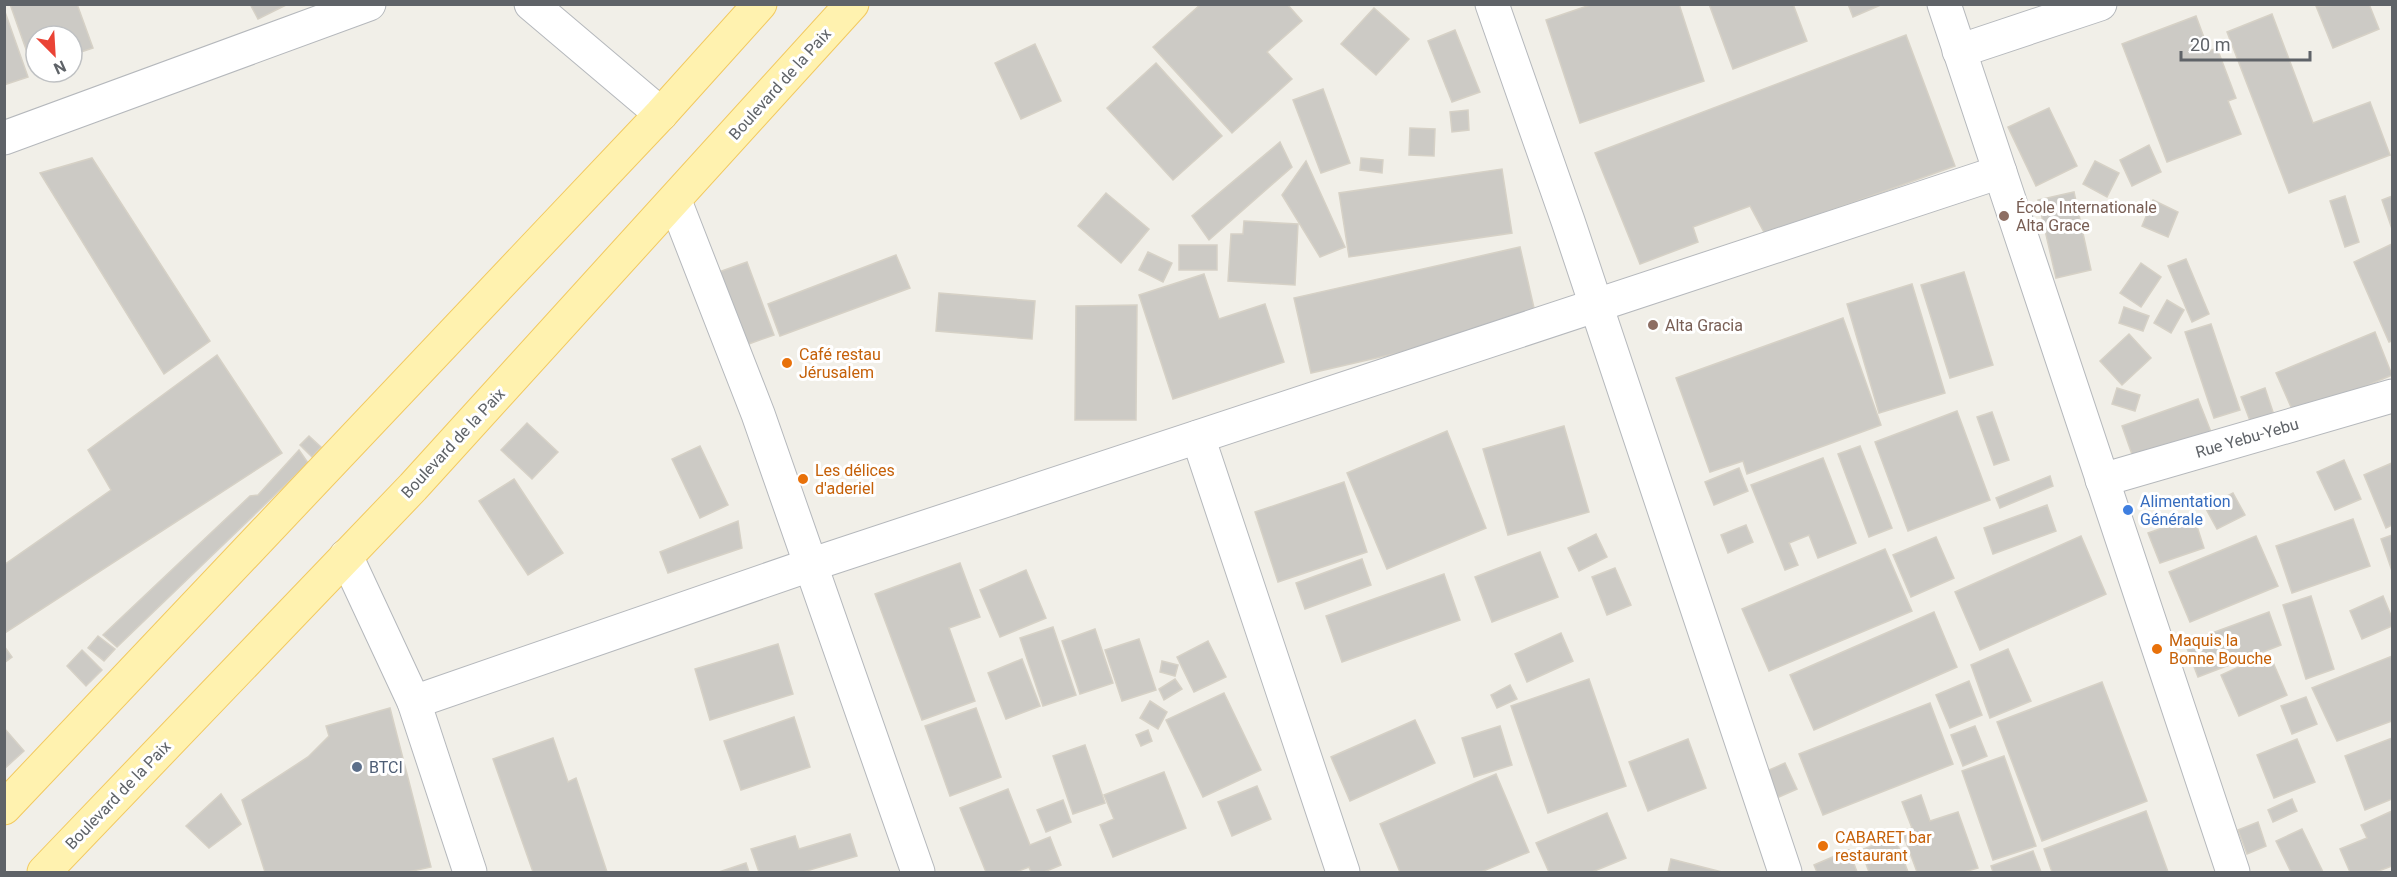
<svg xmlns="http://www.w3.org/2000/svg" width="2397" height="877" viewBox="0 0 2397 877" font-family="Roboto,sans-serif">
<rect width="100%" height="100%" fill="#f1efe8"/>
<!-- building -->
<g fill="#cccac5" stroke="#d6d1c6" stroke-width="1.5">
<path d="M10,4H77L93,48L72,55V36H36V68L33,69Z"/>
<path d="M250,4H288L258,19Z"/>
<path d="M1201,4H1287L1302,21L1267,52L1292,79L1232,133L1153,47Z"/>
<path d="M1593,4H1679L1704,81L1580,123L1546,20Z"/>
<path d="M1709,4H1793L1807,41L1733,69Z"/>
<path d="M1848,4H1883L1853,17Z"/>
<path d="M2369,4L2379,29L2333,48L2316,6Z"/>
<path d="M1374,8L1409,39L1376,75L1341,44Z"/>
<path d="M4,9L28,77L4,85Z"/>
<path d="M2272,14L2313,123L2370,102L2390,155L2289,193L2227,32Z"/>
<path d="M2196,16L2209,51L2217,48L2236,98L2228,101L2241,134L2167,162L2122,44Z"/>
<path d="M1455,30L1480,92L1452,102L1428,41Z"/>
<path d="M1906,35L1955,166L1765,234L1750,206L1693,227L1698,242L1640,264L1595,153Z"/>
<path d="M1035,44L1061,101L1021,119L995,63Z"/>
<path d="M1156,63L1222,136L1173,180L1107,108Z"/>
<path d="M1323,89L1350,163L1321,173L1293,100Z"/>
<path d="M2049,108L2077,166L2036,186L2008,127Z"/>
<path d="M1468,110L1469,130L1452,132L1450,112Z"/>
<path d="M1410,128L1435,129L1434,156L1409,155Z"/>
<path d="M1280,142L1292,167L1209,240L1192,216Z"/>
<path d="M2149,145L2161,172L2132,186L2120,160Z"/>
<path d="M92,158L210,341L164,374L40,173Z"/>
<path d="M1361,158L1383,160L1382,173L1360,170Z"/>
<path d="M1306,161L1345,247L1320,257L1282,195Z"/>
<path d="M2095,161L2119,173L2107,197L2083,184Z"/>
<path d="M1502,169L1512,233L1349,257L1339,193Z"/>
<path d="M2074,192L2091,270L2056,278L2038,200Z"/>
<path d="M1106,193L1149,229L1121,263L1078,226Z"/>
<path d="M2345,196L2359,242L2345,247L2330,201Z"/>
<path d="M2392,196V229L2382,200Z"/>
<path d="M2153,200L2178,212L2168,237L2142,226Z"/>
<path d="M1244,221L1298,224L1295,285L1228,281L1231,234H1243Z"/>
<path d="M2392,244V341L2389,342L2354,262Z"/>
<rect x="1179" y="245" width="38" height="25"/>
<path d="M1520,247L1537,321L1311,373L1294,298Z"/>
<path d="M1148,252L1172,263L1163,282L1139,270Z"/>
<path d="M896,255L910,288L780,336L768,304Z"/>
<path d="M2186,259L2209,314L2192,322L2168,266Z"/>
<path d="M747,262L774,335L746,345L719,272Z"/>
<path d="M2141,263L2161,277L2141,307L2120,293Z"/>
<path d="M1964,272L1993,365L1950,378L1921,285Z"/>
<path d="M1204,274L1219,319L1265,304L1284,362L1173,399L1139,295Z"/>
<path d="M1912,284L1945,393L1879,413L1847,304Z"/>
<path d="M939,293L1035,301L1032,339L936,331Z"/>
<path d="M2167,300L2184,310L2171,333L2154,323Z"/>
<path d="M1137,305L1136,420H1075L1076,306Z"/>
<path d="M2124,307L2149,316L2143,331L2119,323Z"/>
<path d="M1843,318L1881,425L1747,474L1743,461L1710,472L1676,378Z"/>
<path d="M2211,324L2240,410L2214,418L2185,332Z"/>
<path d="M2375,332L2392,375L2295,416L2276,373Z"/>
<path d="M2129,334L2151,358L2122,385L2100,361Z"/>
<path d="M217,355L282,453L5,633L4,565L111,490L88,450Z"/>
<path d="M2117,388L2140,395L2135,411L2112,404Z"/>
<path d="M2265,388L2275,418L2252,426L2241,397Z"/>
<path d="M2198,399L2211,432L2134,460L2122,426Z"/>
<path d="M1957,411L1990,500L1908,531L1875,442Z"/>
<path d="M1992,412L2009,460L1994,465L1977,417Z"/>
<path d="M527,423L558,452L532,479L501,450Z"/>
<path d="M1564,426L1589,512L1508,535L1483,449Z"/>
<path d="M1447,431L1486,528L1387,569L1347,473Z"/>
<path d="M309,436L321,447L312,457L300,445Z"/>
<path d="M700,446L728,505L700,518L672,459Z"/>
<path d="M1860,446L1892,528L1869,537L1838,454Z"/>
<path d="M299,450L308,463L117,647L103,635L250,496L258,495Z"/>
<path d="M1823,458L1856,543L1818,558L1809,535L1789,543L1798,565L1785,570L1751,485Z"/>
<path d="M2344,460L2361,499L2335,510L2317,472Z"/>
<path d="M2392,463V525L2386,528L2364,475Z"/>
<path d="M1739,468L1748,491L1714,505L1705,482Z"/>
<path d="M2050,476L2053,486L2000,508L1996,498Z"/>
<path d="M514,479L563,553L528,575L479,501Z"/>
<path d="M1344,482L1367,552L1278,582L1255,512Z"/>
<path d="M2233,493L2245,515L2217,529L2205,507Z"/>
<path d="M2047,505L2056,531L1993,554L1984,528Z"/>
<path d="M2194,517L2204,548L2160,563L2148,533Z"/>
<path d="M2353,519L2370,566L2292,593L2276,546Z"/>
<path d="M738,521L742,548L668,573L660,552Z"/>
<path d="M1746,525L1753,542L1728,553L1721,535Z"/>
<path d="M1596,534L1607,557L1579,571L1568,548Z"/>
<path d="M2392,535V571L2381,539Z"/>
<path d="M2081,536L2106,594L1980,650L1955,592Z"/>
<path d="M2256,536L2278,586L2190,622L2169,572Z"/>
<path d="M1936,537L1954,578L1911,597L1893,555Z"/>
<path d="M1885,549L1912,611L1769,671L1742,609Z"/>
<path d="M1540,552L1558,597L1492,622L1475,577Z"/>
<path d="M1362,559L1371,585L1305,609L1296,583Z"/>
<path d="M960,563L980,617L949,628L975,701L922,720L875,594Z"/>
<path d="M1615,568L1631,605L1607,615L1592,577Z"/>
<path d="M1026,570L1046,618L1000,637L980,590Z"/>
<path d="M1444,574L1460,620L1342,662L1326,616Z"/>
<path d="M2311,596L2334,669L2306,679L2283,605Z"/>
<path d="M2383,596L2392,618V626L2362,639L2350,611Z"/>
<path d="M1934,612L1957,667L1814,730L1790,675Z"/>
<path d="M2269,612L2281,645L2198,677L2185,643Z"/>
<path d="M1053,627L1076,695L1043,706L1020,638Z"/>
<path d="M1095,629L1113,683L1080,694L1062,641Z"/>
<path d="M1561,633L1573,661L1527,682L1515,654Z"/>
<path d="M98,636L115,649L104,661L88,648Z"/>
<path d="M1139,639L1156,690L1122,701L1105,650Z"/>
<path d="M1208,641L1226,677L1194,692L1177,657Z"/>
<path d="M778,644L793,694L710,720L695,669Z"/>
<path d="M4,646L12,657L4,663Z"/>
<path d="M2008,649L2031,701L1990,718L1971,665Z"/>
<path d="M82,650L102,670L86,686L67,666Z"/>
<path d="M2269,653L2287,695L2239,716L2221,675Z"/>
<path d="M2392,656V721L2337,741L2312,688Z"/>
<path d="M1022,659L1040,706L1006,719L988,673Z"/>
<path d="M1162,661L1178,665L1175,676L1160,672Z"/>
<path d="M1175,679L1182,689L1164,700L1159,689Z"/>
<path d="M1589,679L1626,786L1548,813L1511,706Z"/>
<path d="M1969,681L1982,715L1950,728L1936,695Z"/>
<path d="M2102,682L2147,801L2042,841L1997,722Z"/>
<path d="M1510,685L1517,699L1497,708L1491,695Z"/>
<path d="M1224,693L1261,770L1203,797L1166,720Z"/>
<path d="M2306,697L2317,724L2292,734L2281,706Z"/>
<path d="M1150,701L1167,712L1158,729L1140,718Z"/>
<path d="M1930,703L1953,764L1823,815L1799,754Z"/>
<path d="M390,708L431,867L408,872H265L242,800L308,757L329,736L326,726Z"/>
<path d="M976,708L1001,777L950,796L925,726Z"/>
<path d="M794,717L810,767L741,790L724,741Z"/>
<path d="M1415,720L1435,763L1350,801L1331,757Z"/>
<path d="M1500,726L1512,765L1474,777L1462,738Z"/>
<path d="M1975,726L1987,756L1963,766L1951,735Z"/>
<path d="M4,728L24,751L4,769Z"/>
<path d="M1148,730L1152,741L1141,746L1136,735Z"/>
<path d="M553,738L568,782L576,778L607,872H533L493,759Z"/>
<path d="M2392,738V799L2365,810L2345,756Z"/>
<path d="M1688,739L1706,788L1648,811L1629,762Z"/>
<path d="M2297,739L2315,782L2274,798L2257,755Z"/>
<path d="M1085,745L1105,803L1073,814L1053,756Z"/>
<path d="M2004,756L2036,846L1993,860L1962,771Z"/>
<path d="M1785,763L1797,789L1772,800L1760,774Z"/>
<path d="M1164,772L1186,828L1113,857L1100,825L1114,819L1104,795Z"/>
<path d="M1496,774L1529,852L1481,872H1400L1380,824Z"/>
<path d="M1257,786L1271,819L1232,836L1218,802Z"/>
<path d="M1008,789L1030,845L1050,837L1061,865L1044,872H1031L1029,867L1016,872H986L960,808Z"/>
<path d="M221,794L241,824L209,848L186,826Z"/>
<path d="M1921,795L1930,821L1958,812L1978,868L1964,872H1917L1902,831L1912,828L1902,802Z"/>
<path d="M2292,799L2297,811L2273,822L2268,810Z"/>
<path d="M1063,800L1071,822L1046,832L1037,810Z"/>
<path d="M2146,811L2168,872H2052L2044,849Z"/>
<path d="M2392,811V866L2376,872H2350L2340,849L2367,838L2361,825Z"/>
<path d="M1607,813L1626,858L1592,872H1549L1536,843Z"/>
<path d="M2258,822L2266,846L2247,854L2238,830Z"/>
<path d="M2302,829L2323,872H2291L2276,841Z"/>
<path d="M850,834L857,856L803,872H759L751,849L795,836L799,849Z"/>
<path d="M1895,837L1908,872H1869L1861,850Z"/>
<path d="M1849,850L1857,872H1817L1814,865Z"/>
<path d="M2033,851L2041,872H1993L1991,866Z"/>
<path d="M1671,859L1722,872H1668Z"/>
<path d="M746,863L749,872H719Z"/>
</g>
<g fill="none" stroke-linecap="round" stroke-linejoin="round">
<defs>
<g id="minor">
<path d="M531,4L661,114"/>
<path d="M1492,4L1568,221L1785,872"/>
<path d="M1944,4L2233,872"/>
<path d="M1959,51L2100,4"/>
<path d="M4,138L369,4"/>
<path d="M675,201L758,414L918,872"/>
<path d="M1198,437L1343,872"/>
<path d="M2102,480L2392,396"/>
<path d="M346,556L414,702L470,872"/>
<path d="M414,702L810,565L2000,172"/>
</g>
<g id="major">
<path d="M4,808L661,114L760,4"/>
<path d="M44,872L413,487L852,4"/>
</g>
</defs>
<!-- minor casing -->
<use href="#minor" stroke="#b5b8bc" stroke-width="35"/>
<!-- major casing -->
<use href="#major" stroke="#f2c960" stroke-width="35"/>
<!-- minor -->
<use href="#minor" stroke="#fff" stroke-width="33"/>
<!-- major -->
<use href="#major" stroke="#fff2af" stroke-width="33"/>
</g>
<!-- markers -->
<g fill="#8d6e63" stroke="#fff" stroke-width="2">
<circle cx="2004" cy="216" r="6"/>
<circle cx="1653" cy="325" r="6"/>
</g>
<g fill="#e8710a" stroke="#fff" stroke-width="2">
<circle cx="787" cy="363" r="6"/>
<circle cx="803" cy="479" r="6"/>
<circle cx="2157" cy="649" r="6"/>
<circle cx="1823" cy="846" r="6"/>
</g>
<circle fill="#3f7fe0" stroke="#fff" stroke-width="2" cx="2128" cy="510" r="6"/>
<circle fill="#5c6f8a" stroke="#fff" stroke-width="2" cx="357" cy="767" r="6"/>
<g text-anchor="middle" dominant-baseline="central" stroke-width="6" stroke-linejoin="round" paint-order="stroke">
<!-- street labels -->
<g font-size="16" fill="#5f6368" stroke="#fff">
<text transform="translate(780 84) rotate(-48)">Boulevard de la Paix</text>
<text transform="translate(2247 438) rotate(-16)">Rue Yebu-Yebu</text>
<text transform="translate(453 443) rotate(-47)">Boulevard de la Paix</text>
<text transform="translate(118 795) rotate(-46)">Boulevard de la Paix</text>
</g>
<!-- education labels -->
<g font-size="16" fill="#785e54" stroke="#fff" text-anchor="start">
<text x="2016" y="207">École Internationale<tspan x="2016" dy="18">Alta Grace</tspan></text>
<text x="1665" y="325">Alta Gracia</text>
</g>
<!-- food labels -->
<g font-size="16" fill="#c56008" stroke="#fff" text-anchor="start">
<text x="799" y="354">Café restau<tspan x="799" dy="18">Jérusalem</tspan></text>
<text x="815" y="470">Les délices<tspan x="815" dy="18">d'aderiel</tspan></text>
<text x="2169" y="640">Maquis la<tspan x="2169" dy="18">Bonne Bouche</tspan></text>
<text x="1835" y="837">CABARET bar<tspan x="1835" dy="18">restaurant</tspan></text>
</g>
<!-- shop labels -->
<g font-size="16" fill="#366cbe" stroke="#fff" text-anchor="start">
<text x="2140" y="501">Alimentation<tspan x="2140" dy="18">Générale</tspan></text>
</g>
<!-- service labels -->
<g font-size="16" fill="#4e5e75" stroke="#fff" text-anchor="start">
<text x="369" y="767">BTCI</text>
</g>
</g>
<!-- border -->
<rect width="2397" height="877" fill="none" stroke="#5f6368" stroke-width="12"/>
<!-- north arrow -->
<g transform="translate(54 54) rotate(156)"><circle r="28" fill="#ffffff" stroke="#bfc1c3" stroke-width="1.5"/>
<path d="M0-4.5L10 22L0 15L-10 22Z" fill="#ea4335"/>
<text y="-9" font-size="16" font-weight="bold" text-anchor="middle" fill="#5f6368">N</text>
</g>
<!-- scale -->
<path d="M2181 51v9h129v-9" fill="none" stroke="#5f6368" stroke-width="3"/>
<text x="2190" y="51" font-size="18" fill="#5f6368" stroke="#ffffff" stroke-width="4.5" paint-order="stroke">20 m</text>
</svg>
